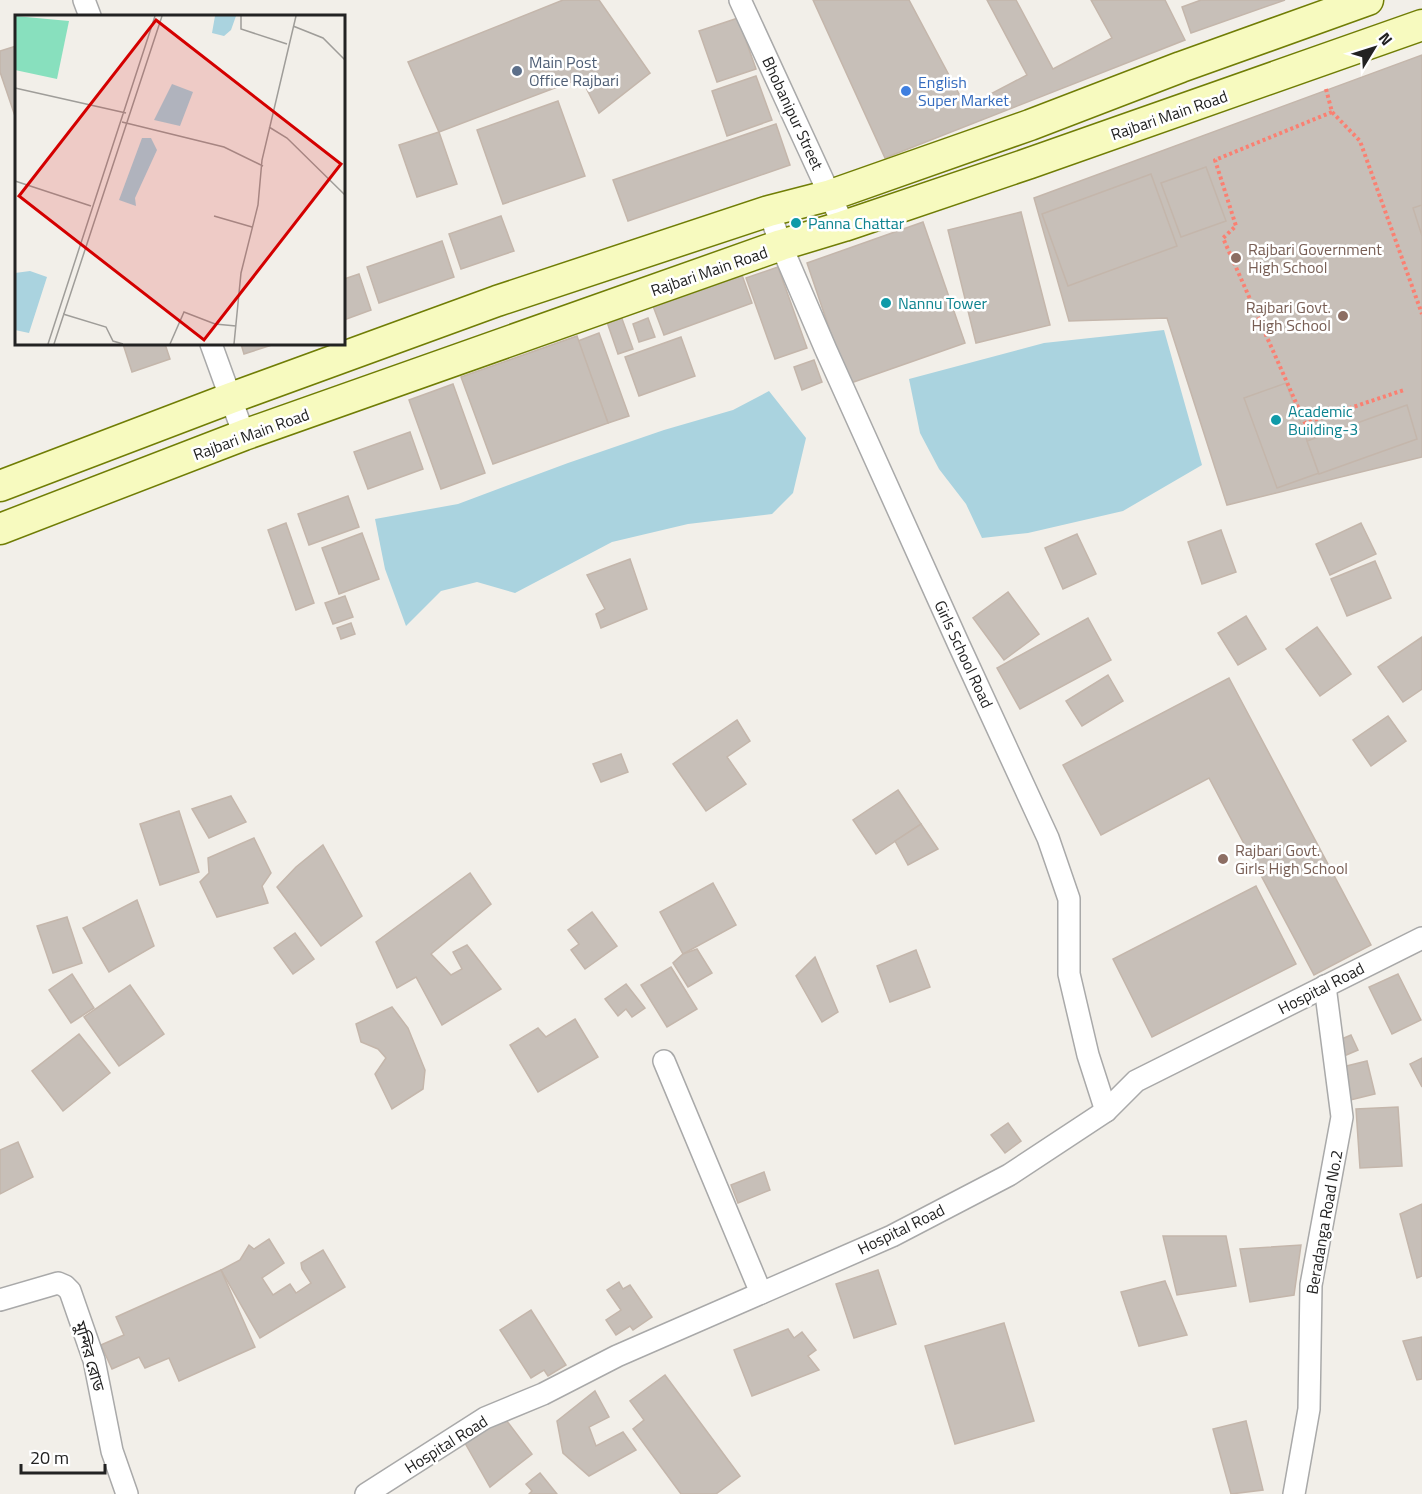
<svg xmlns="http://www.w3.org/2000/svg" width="1422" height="1494" viewBox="0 0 1422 1494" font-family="'Titillium Web','Noto Sans Bengali',sans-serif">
<rect width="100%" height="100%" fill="#f2efe9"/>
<!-- water -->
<g fill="#aad3df">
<path d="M1164,330L1202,465L1123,511L1028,533L982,538L966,504L939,469L920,433L909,379L1044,343Z"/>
<path d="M769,391L806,438L793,493L772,514L688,524L612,542L515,593L477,582L441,591L406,626L385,569L375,519L458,504L568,463L664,430L733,410Z"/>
</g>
<!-- building -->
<g fill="#c7bfb8" stroke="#c4b6ab" stroke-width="1.5">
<path d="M563,0H599L650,73L599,113L581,78L439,132L408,62Z"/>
<path d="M813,0H909L966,107L1027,75L987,0H1016L1053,69L1112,38L1091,0H1165L1185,40L885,158Z"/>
<path d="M1201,0H1285L1191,33L1182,7Z"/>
<path d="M738,18L756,69L717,82L699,31Z"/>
<path d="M16,46V119L0,72V51Z"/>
<path d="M1422,55V457L1227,505L1167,318L1069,321L1034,198Z"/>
<path d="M756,76L772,120L727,136L712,91Z"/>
<path d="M558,101L585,176L503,204L477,130Z"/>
<path d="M776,124L790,165L628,221L613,180Z"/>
<path d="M439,132L457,184L417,197L399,145Z"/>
<path d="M1206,167L1226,221L1181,237L1161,183Z"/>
<path d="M1151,174L1177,246L1068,286L1042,214Z"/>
<path d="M1422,205V236L1413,208Z"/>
<path d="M1021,212L1050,325L976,343L948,230Z"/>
<path d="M501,216L514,251L461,269L449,234Z"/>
<path d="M923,222L965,343L848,384L807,263Z"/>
<path d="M442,241L454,277L379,303L367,267Z"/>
<path d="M778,267L807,348L775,359L746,278Z"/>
<path d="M359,274L371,310L344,320V279Z"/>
<path d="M742,275L752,303L664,335L653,306Z"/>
<path d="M621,316L633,349L618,354L607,322Z"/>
<path d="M648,318L655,337L639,342L633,324Z"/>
<path d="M599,333L629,416L608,423L578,341Z"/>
<path d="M577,336L608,423L493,464L461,377Z"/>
<path d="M681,337L695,376L639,396L625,357Z"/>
<path d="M123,344H165L170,359L132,372Z"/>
<path d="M241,344H275L244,354Z"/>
<path d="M814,360L822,382L802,390L794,367Z"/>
<path d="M1286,383L1319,473L1277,488L1244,398Z"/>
<path d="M453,384L485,473L441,489L409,400Z"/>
<path d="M1407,405L1417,439L1319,474L1307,441Z"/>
<path d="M410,432L423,469L368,489L354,452Z"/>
<path d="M348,496L359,527L309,545L298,514Z"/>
<path d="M286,523L314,603L296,610L268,530Z"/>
<path d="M1361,523L1376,554L1330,575L1316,544Z"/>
<path d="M1221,530L1236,572L1202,584L1188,542Z"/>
<path d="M362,533L379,579L339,594L322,548Z"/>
<path d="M1077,534L1096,574L1063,589L1045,548Z"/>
<path d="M630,559L647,609L601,628L596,614L605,609L587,575Z"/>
<path d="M1375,561L1391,598L1347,616L1331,579Z"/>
<path d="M1008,592L1039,634L1004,660L973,618Z"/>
<path d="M345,596L353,617L333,624L325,603Z"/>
<path d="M1246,616L1266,649L1238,665L1218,633Z"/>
<path d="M1088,618L1111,660L1020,709L997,668Z"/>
<path d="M351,623L355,634L341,639L337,628Z"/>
<path d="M1317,627L1351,674L1320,696L1286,649Z"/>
<path d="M1422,637V689L1403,702L1378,667Z"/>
<path d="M1108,675L1123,701L1082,726L1066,701Z"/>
<path d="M1229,678L1371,945L1314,975L1209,778L1101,835L1063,765Z"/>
<path d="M1388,716L1406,741L1371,766L1353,740Z"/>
<path d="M737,720L750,741L727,757L746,784L706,811L673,764Z"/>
<path d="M621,754L628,772L601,782L593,764Z"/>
<path d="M898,790L921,824L876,854L853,820Z"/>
<path d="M231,796L246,822L209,838L192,809Z"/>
<path d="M179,811L199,872L160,885L140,824Z"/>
<path d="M921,824L938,849L908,865L895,841Z"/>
<path d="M254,838L271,873L262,886L268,903L217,917L200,882L209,873L208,858Z"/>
<path d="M323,845L362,916L321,946L277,887L296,867Z"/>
<path d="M470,873L491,904L431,954L451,975L462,969L453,952L467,945L501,989L442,1025L416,977L397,988L376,942Z"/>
<path d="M713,883L736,925L683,954L660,912Z"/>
<path d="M1256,886L1296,964L1152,1037L1113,959Z"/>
<path d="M137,900L154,946L109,972L83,928Z"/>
<path d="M592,912L617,946L585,969L571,950L579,944L568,930Z"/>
<path d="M67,917L82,963L53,973L37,926Z"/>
<path d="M295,933L314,959L293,974L274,948Z"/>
<path d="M697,949L712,973L688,987L673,963L683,954Z"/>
<path d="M916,950L930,987L890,1002L877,966Z"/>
<path d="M815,957L838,1012L822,1022L796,976Z"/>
<path d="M671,967L697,1009L667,1027L641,985Z"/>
<path d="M72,974L94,1008L71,1023L49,990Z"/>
<path d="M1398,974L1421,1020L1392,1034L1369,987Z"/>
<path d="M626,984L645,1008L632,1017L626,1009L618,1016L605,999Z"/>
<path d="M130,985L164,1034L119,1066L84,1017Z"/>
<path d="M392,1007L408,1028L425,1070L423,1089L392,1109L375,1074L386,1058L378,1049L361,1042L356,1024Z"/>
<path d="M575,1019L598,1057L538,1092L510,1045L538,1028L546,1037Z"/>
<path d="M79,1034L110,1073L63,1111L32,1071Z"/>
<path d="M1351,1035L1358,1050L1344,1056L1337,1041Z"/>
<path d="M1422,1058V1087L1410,1064Z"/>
<path d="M1367,1061L1375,1094L1350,1100L1342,1067Z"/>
<path d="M1398,1107L1402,1166L1360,1168L1356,1109Z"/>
<path d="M1008,1123L1021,1141L1005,1153L991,1135Z"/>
<path d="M18,1142L33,1177L0,1194V1150Z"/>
<path d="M764,1172L770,1190L738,1203L731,1185Z"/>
<path d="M1422,1204V1276L1417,1278L1400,1214Z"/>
<path d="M1163,1236H1226L1236,1286L1177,1295Z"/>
<path d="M269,1239L284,1263L262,1278L273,1295L290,1284L296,1293L311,1283L302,1269L301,1263L323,1250L345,1287L260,1338L221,1270L240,1260L249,1245L254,1249Z"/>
<path d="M1301,1245L1294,1295L1250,1302L1240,1249Z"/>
<path d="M221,1270L255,1347L179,1381L169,1358L145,1368L139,1357L112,1369L101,1345L124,1335L116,1317Z"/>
<path d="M878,1270L896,1324L854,1338L836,1284Z"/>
<path d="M1165,1281L1187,1335L1139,1346L1121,1292Z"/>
<path d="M619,1282L623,1289L630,1285L652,1317L633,1330L630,1326L616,1335L606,1320L621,1310L607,1290Z"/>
<path d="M531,1310L566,1365L548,1376L544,1370L531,1378L500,1330Z"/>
<path d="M1004,1323L1034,1421L955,1444L925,1346Z"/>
<path d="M788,1329L794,1338L802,1332L816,1350L808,1356L819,1370L752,1396L734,1350Z"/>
<path d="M1422,1337V1379L1417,1380L1403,1341Z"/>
<path d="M665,1375L740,1476L716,1494H681L633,1429L644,1420L630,1401Z"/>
<path d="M595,1391L609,1417L589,1427L596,1446L623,1432L636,1450L589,1476L563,1453L557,1421Z"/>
<path d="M503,1416L532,1454L490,1487L465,1443Z"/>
<path d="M1246,1421L1263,1490L1231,1494L1213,1429Z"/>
<path d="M540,1473L557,1494H529L532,1491L526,1484Z"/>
</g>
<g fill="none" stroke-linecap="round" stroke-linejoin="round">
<defs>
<g id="street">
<path d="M84,0L90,16"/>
<path d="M740,0L844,226"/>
<path d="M769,211L781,245L826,350L959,645L1048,838L1069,899V974L1088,1055L1106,1111"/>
<path d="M211,344L244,435"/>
<path d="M664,1061L761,1293"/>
<path d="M0,1300L58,1283L65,1286L70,1291L94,1360L112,1451L127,1494"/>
<path d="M366,1494L485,1418L543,1394L617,1356L892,1236L1009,1175L1106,1111L1136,1081L1422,938"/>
<path d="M1294,1494L1309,1409L1311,1285L1342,1117L1325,986"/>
</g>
<g id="secondary">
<path d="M0,486L231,398L497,301L769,211L831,195L1030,125L1181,67L1368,0"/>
<path d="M0,529L244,435L781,245L844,226L1030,163L1422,25"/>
</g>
</defs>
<!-- street casing -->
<use href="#street" stroke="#a9a9a9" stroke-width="24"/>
<!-- secondary casing -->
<use href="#secondary" stroke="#707d05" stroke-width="33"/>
<!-- path -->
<g stroke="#fa8072" stroke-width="4" stroke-dasharray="3 3" stroke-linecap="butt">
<path d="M1326,89L1332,112L1360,141L1422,314"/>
<path d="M1332,112L1215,160L1236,226L1223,238L1305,423L1404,390"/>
</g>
<!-- street -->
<use href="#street" stroke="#fff" stroke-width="21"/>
<!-- secondary -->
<use href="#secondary" stroke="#f7fabf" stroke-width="30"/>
</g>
<!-- markers -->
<circle fill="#5c6f8a" stroke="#fff" stroke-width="2" cx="517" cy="71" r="6"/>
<circle fill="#3f7fe0" stroke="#fff" stroke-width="2" cx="906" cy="91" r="6"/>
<g fill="#0f9aa8" stroke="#fff" stroke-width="2">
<circle cx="796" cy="223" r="6"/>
<circle cx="886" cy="303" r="6"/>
<circle cx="1276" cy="420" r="6"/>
</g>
<g fill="#8d6e63" stroke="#fff" stroke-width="2">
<circle cx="1236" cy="258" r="6"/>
<circle cx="1343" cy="316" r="6"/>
<circle cx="1223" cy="859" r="6"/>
</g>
<g text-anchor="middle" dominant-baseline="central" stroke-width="5" stroke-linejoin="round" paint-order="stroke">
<!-- service labels -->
<g font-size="16" fill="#4e5e75" stroke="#fff" text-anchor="start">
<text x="529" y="62">Main Post<tspan x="529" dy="18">Office Rajbari</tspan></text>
</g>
<!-- shop labels -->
<g font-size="16" fill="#366cbe" stroke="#fff" text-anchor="start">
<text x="918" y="82">English<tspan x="918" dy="18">Super Market</tspan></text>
</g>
<!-- street labels -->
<g font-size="16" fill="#222" stroke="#fff">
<text transform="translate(793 113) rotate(65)">Bhobanipur Street</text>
<text transform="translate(1169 115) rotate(-19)">Rajbari Main Road</text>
<text transform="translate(709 271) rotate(-19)">Rajbari Main Road</text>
<text transform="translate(251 434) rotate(-20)">Rajbari Main Road</text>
<text transform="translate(964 654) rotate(65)">Girls School Road</text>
<text transform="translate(1321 988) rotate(-27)">Hospital Road</text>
<text transform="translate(1324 1222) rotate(-80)">Beradanga Road No.2</text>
<text transform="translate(901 1229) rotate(-26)">Hospital Road</text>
<text transform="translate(90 1356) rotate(74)">মুন্দির রোড</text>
<text transform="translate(446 1444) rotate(-32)">Hospital Road</text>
</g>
<!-- culture labels -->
<g font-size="16" fill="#0d838f" stroke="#fff" text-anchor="start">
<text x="808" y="223">Panna Chattar</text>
<text x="898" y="303">Nannu Tower</text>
<text x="1288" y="411">Academic<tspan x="1288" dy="18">Building-3</tspan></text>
</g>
<!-- education labels -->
<g font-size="16" fill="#785e54" stroke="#fff" text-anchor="start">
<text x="1248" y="249">Rajbari Government<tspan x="1248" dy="18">High School</tspan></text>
<text x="1331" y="307" text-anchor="end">Rajbari Govt.<tspan x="1331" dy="18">High School</tspan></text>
<text x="1235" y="850">Rajbari Govt.<tspan x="1235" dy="18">Girls High School</tspan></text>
</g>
</g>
<!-- overview -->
<g transform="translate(15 15)">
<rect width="330" height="330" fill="#f2efe9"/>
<path d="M0,1L54,6L42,64L0,55Z" fill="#88e0be"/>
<path d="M200,1H221L216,15L209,21L197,18ZM157,69L178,77L165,111L139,105ZM127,123H136L142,135L120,183L121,191L104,185ZM15,256L32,262L14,318L0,315V258Z" fill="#aad3df"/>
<path fill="none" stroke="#9f9d99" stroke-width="1.5" d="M226,1V14L272,29M278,11L308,23L330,45M0,73L111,98M107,107L209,132L248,151M254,112L272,123L330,180M0,166L76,191M199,201L237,212M48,299L91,312L98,326L108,329M33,329L140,1M39,329L147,1M155,329L169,297L200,309L221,311M219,329L226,258L243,190L247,145L281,1"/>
<path fill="#d40000" fill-opacity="0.15" stroke="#d40000" stroke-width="3" d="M141,5L326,149L189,325L4,181Z"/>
<rect width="330" height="330" fill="none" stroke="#222" stroke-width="3"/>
</g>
<!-- north arrow -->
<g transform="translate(1374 48) rotate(52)" stroke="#ffffff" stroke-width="4.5" paint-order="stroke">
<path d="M0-4.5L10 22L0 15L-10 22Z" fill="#222222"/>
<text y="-9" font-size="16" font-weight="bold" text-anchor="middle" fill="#222222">N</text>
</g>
<!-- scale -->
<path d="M21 1464v9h84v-9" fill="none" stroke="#222222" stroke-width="3"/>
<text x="30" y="1464" font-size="18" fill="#222222" stroke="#ffffff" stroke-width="4.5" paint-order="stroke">20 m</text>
</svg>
